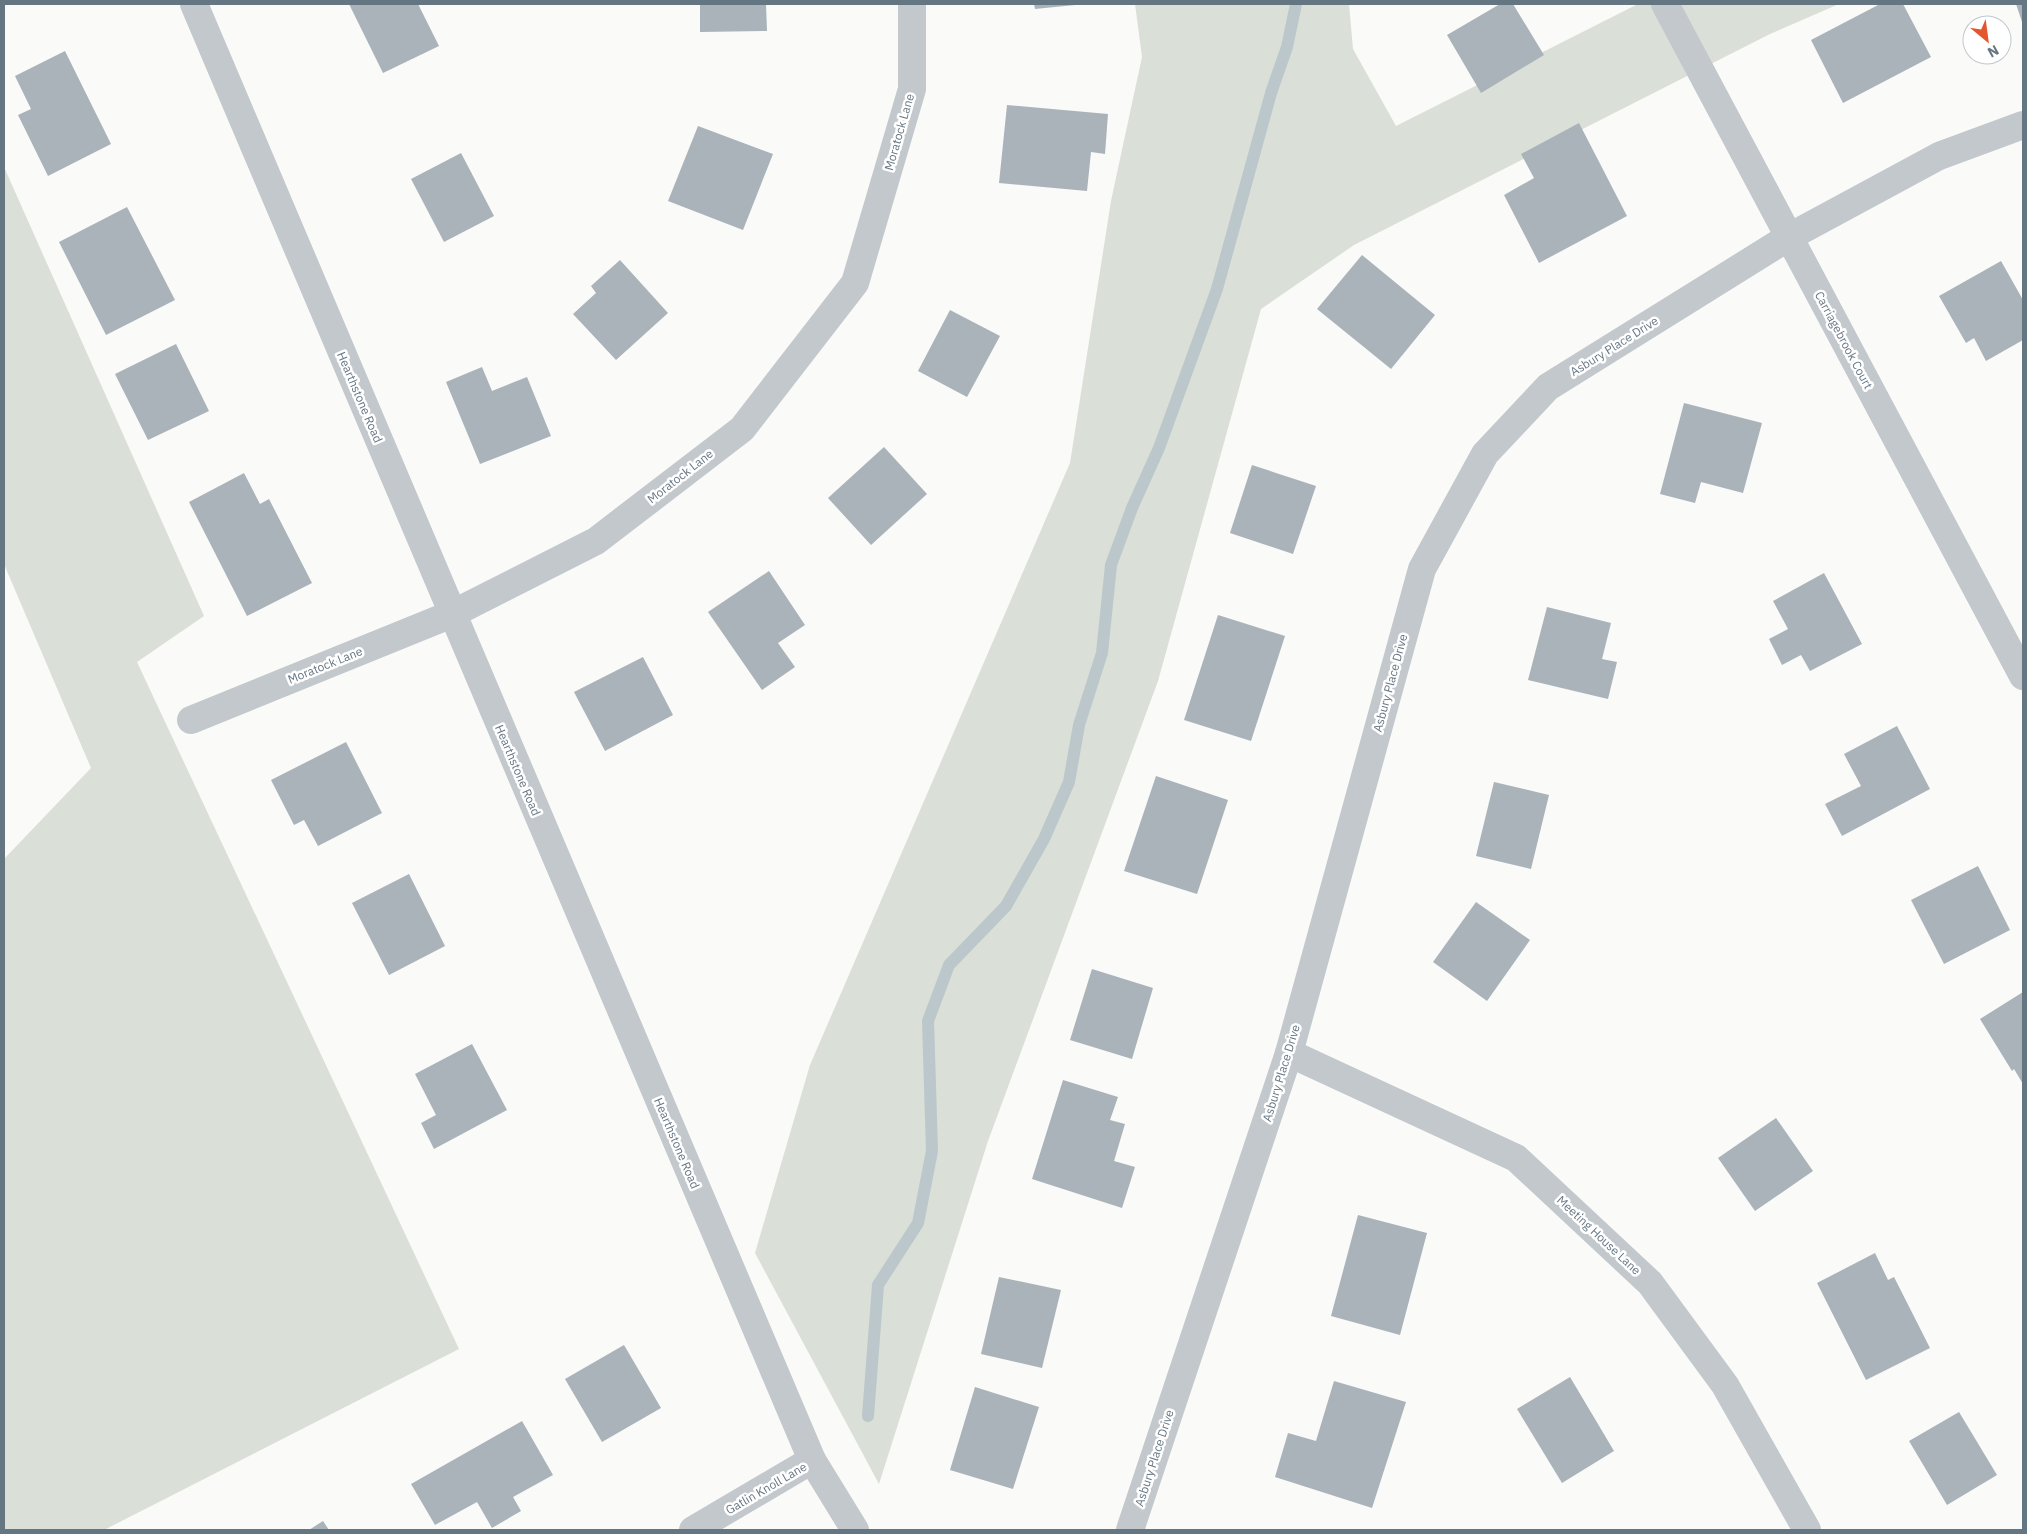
<svg xmlns="http://www.w3.org/2000/svg" width="2027" height="1534" viewBox="0 0 2027 1534" font-family="'IBM Plex Sans',sans-serif">
<rect width="100%" height="100%" fill="#fafaf8"/>
<!-- green -->
<g fill="#dadfd7">
<path d="M1135,4H1349L1353,49L1396,126L1638,4H1839L1770,34L1354,245L1261,309L1158,681L988,1141L879,1484L755,1253L810,1065L1070,463L1111,201L1142,57Z"/>
<path d="M4,167L204,616L137,662L459,1349L104,1530H4V859L91,768L4,564Z"/>
</g>
<g fill="none" stroke-linecap="round" stroke-linejoin="round">
<!-- stream -->
<path stroke="#bbc7cb" stroke-width="12" d="M868,1416L878,1285L918,1223L932,1151L928,1021L949,965L1006,906L1044,839L1069,782L1079,725L1102,653L1111,565L1132,508L1159,448L1217,289L1271,93L1287,47L1296,4"/>
</g>
<!-- building -->
<g fill="#aab3b9">
<path d="M349,4H418L439,46L383,73Z"/>
<path d="M700,4H766L767,31L700,32Z"/>
<path d="M1034,4H1075V5L1035,9Z"/>
<path d="M1500,4H1513L1544,55L1481,93L1447,35Z"/>
<path d="M1880,4H1903L1931,57L1843,103L1811,40Z"/>
<path d="M2016,4H2023V25Z"/>
<path d="M65,51L111,144L48,176L18,115L31,109L15,76Z"/>
<path d="M1007,105L1108,114L1105,154L1091,152L1087,191L999,183Z"/>
<path d="M1579,123L1627,216L1539,263L1504,195L1534,178L1521,154Z"/>
<path d="M698,126L773,154L743,230L668,201Z"/>
<path d="M461,153L494,216L444,242L411,179Z"/>
<path d="M127,207L175,300L106,335L59,242Z"/>
<path d="M1362,255L1435,315L1391,369L1317,309Z"/>
<path d="M620,260L668,313L616,360L573,314L596,293L591,286Z"/>
<path d="M2001,261L2023,300V340L1986,361L1974,338L1966,343L1939,296Z"/>
<path d="M950,310L1000,336L967,397L918,371Z"/>
<path d="M176,344L209,411L148,440L115,374Z"/>
<path d="M482,367L492,391L527,377L551,436L480,464L446,382Z"/>
<path d="M1684,403L1762,423L1743,493L1701,482L1695,503L1660,494Z"/>
<path d="M884,447L927,494L871,545L828,498Z"/>
<path d="M1252,465L1316,486L1293,554L1230,533Z"/>
<path d="M244,473L260,504L269,499L312,583L247,616L189,502Z"/>
<path d="M769,571L805,625L778,643L795,667L762,690L708,612Z"/>
<path d="M1824,573L1862,644L1810,671L1801,655L1782,665L1769,639L1788,629L1773,601Z"/>
<path d="M1547,607L1611,623L1602,659L1617,662L1608,699L1528,680Z"/>
<path d="M1218,615L1285,636L1251,741L1184,720Z"/>
<path d="M643,657L673,715L605,751L574,692Z"/>
<path d="M1897,726L1930,789L1842,836L1825,804L1861,786L1844,754Z"/>
<path d="M346,742L382,813L318,846L304,820L294,825L271,780Z"/>
<path d="M1156,776L1228,800L1197,894L1124,871Z"/>
<path d="M1494,782L1549,795L1531,869L1476,856Z"/>
<path d="M1978,866L2010,930L1944,964L1911,900Z"/>
<path d="M409,874L445,946L389,975L352,903Z"/>
<path d="M1476,902L1530,940L1487,1001L1433,962Z"/>
<path d="M1092,969L1153,988L1132,1059L1070,1040Z"/>
<path d="M2023,992V1084L2014,1069L2012,1071L1980,1019Z"/>
<path d="M472,1044L507,1110L434,1149L421,1123L436,1115L415,1074Z"/>
<path d="M1063,1080L1118,1097L1110,1120L1125,1124L1114,1161L1135,1167L1122,1208L1032,1179Z"/>
<path d="M1776,1118L1813,1171L1755,1211L1718,1158Z"/>
<path d="M1358,1215L1427,1233L1400,1335L1331,1316Z"/>
<path d="M1875,1253L1888,1280L1894,1277L1930,1348L1866,1380L1817,1283Z"/>
<path d="M999,1277L1061,1290L1042,1368L981,1354Z"/>
<path d="M624,1345L661,1408L602,1442L565,1379Z"/>
<path d="M1570,1377L1614,1451L1562,1483L1517,1409Z"/>
<path d="M1334,1381L1406,1402L1372,1508L1275,1477L1288,1433L1316,1441Z"/>
<path d="M975,1387L1039,1407L1013,1489L950,1470Z"/>
<path d="M1959,1412L1997,1475L1947,1505L1909,1441Z"/>
<path d="M522,1421L553,1475L513,1497L521,1511L492,1528L477,1502L435,1525L411,1484Z"/>
<path d="M323,1521L329,1530H309Z"/>
</g>
<g fill="none" stroke-linecap="round" stroke-linejoin="round">
<!-- minor -->
<g stroke="#c3c8cc" stroke-width="28">
<path d="M194,4L812,1460L855,1530"/>
<path d="M1665,4L2023,676"/>
<path d="M191,720L452,614L596,541L742,429L855,283L912,89V4"/>
<path d="M1289,1053L1516,1158L1650,1283L1725,1385L1807,1530"/>
<path d="M693,1530L812,1460"/>
<path d="M1130,1530L1289,1053L1422,569L1485,454L1548,387L1789,237L1939,156L2023,125"/>
</g>
</g>
<g text-anchor="middle" dominant-baseline="central" stroke-width="5" stroke-linejoin="round" paint-order="stroke">
<!-- street labels -->
<g font-size="12" fill="#657683" stroke="#fff">
<text transform="translate(899 132) rotate(-74)">Moratock Lane</text>
<text transform="translate(1844 340) rotate(62)">Carriagebrook Court</text>
<text transform="translate(1614 346) rotate(-32)">Asbury Place Drive</text>
<text transform="translate(360 397) rotate(67)">Hearthstone Road</text>
<text transform="translate(680 476) rotate(-38)">Moratock Lane</text>
<text transform="translate(325 665) rotate(-22)">Moratock Lane</text>
<text transform="translate(1390 683) rotate(-75)">Asbury Place Drive</text>
<text transform="translate(518 770) rotate(67)">Hearthstone Road</text>
<text transform="translate(1281 1073) rotate(-73)">Asbury Place Drive</text>
<text transform="translate(677 1143) rotate(67)">Hearthstone Road</text>
<text transform="translate(1599 1235) rotate(43)">Meeting House Lane</text>
<text transform="translate(1154 1458) rotate(-72)">Asbury Place Drive</text>
<text transform="translate(766 1488) rotate(-30)">Gatlin Knoll Lane</text>
</g>
</g>
<!-- border -->
<rect width="2027" height="1534" fill="none" stroke="#657683" stroke-width="10"/>
<!-- north arrow -->
<g transform="translate(1987 40) rotate(151)"><circle r="24" fill="#ffffff" stroke="#c1c8cd"/>
<path d="M0-4L9 19L0 12L-9 19Z" fill="#e4572e"/>
<text y="-8" font-size="14" font-weight="bold" text-anchor="middle" fill="#657683">N</text>
</g>
</svg>
